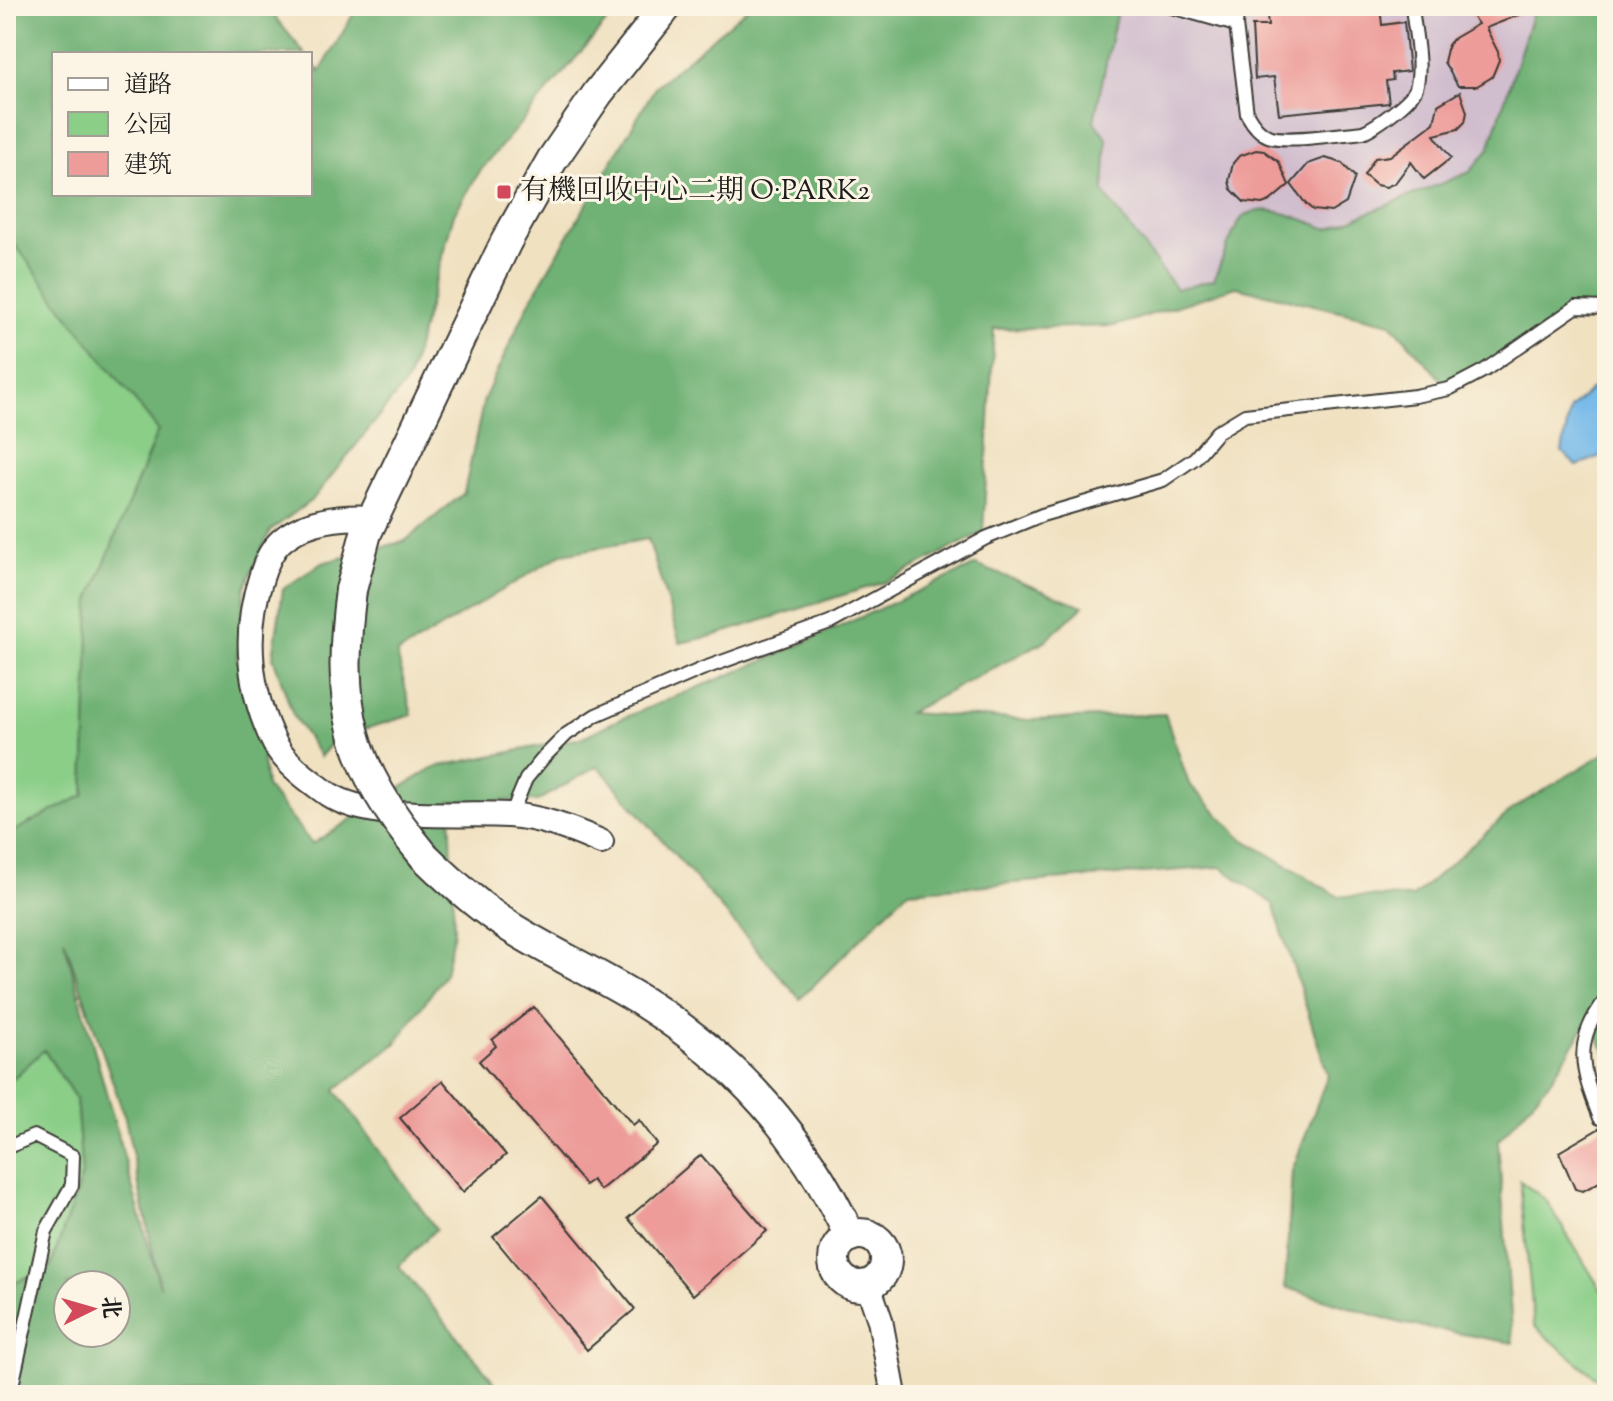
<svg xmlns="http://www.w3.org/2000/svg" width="1613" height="1401" viewBox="0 0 1613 1401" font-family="'Sorts Mill Goudy','Noto Serif SC',serif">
<rect width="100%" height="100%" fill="#fcf5e5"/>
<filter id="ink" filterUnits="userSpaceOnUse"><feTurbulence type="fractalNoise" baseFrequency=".0125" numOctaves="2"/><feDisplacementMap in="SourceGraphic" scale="16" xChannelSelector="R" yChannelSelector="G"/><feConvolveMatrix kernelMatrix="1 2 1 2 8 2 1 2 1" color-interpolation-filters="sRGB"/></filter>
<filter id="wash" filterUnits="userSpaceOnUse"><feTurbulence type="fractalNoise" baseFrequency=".006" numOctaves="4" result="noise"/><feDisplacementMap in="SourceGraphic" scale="32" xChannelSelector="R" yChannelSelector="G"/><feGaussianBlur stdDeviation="1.8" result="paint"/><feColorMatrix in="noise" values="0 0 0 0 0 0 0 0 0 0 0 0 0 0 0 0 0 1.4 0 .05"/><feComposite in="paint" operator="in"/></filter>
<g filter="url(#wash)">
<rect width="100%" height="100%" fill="#f0e1c1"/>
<!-- industrial -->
<path fill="#d0bdce" d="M1118,6H1535L1489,149L1470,172L1328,229L1280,211L1241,218L1214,280L1176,289L1104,193L1107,138L1094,121Z"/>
<!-- green -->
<g fill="#8ace88" stroke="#537552" stroke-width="2">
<path d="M6,206L158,430L90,600L84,795L20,837L6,833Z"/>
<path d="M43,1049L76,1099L82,1175L51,1266L6,1291V1085Z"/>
<path d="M1520,1181L1546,1200L1601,1290L1607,1288V1387L1534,1326Z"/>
</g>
<!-- forest -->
<g fill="#6fb174" stroke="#466648" stroke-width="2" fill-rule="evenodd">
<path d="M6,6H266L305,54H54V194H310V60L320,72L358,6H620L480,171L454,214L408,380L313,499L270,531L245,587L237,658L260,734L266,786L312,844L428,771L440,766L581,738L611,723L768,659L976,565L1083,606L1045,641L908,713L1031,720L1165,714L1189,784L1240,837L1338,896L1413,897L1514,808L1607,752V1055L1589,1020L1551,1080L1498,1141L1513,1343L1400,1323L1285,1287L1292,1171L1328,1075L1273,904L1221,867L908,891L800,999L598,766L537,801H450L454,931L445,974L395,1044L335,1090L436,1229L399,1266L505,1395H6V1287L51,1266L82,1175L76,1099L44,1050L6,1085V831L12,832L84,795L90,600L158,430L62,308L6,232ZM64,939L125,1118L160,1287L64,940ZM68,1285H116V1333H68Z"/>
<path d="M750,6H1118L1094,121L1107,138L1104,193L1176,289L1214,280C1219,267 1235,224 1243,217C1265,200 1306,221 1328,229L1470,172L1489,149L1535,6H1607V309L1576,307L1449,389L1391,323L1236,287L1115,326L994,329L983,532L888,581L713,636L680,643L648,539L562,554L397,654L412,715L337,737L320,757L293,715L273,657L283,589L322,563L405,541L464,493L484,399L531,299L656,86Z"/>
</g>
<!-- water -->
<path fill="#72b8e9" stroke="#476a82" stroke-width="2" d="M1607,374V456H1600L1577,466L1562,452L1570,409Z"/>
<g id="blocks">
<!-- building -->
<g fill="#ed9c9a">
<path d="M1266,6H1380L1382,25L1404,22L1409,71L1392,73L1393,80L1386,81L1389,103L1279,114L1274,77L1255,79L1252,26H1268Z"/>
<path d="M1465,6L1539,7L1486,28L1498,52L1499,60L1492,77L1477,86H1458L1444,62L1448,45L1454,38L1478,24Z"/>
<path d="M1460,92L1467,112L1465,122L1458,129L1434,135L1451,158L1424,179L1411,162L1395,183L1386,187L1376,185L1364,175L1375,158L1390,156L1434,123L1438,105Z"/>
<path d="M1256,150L1264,151L1279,162L1289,185L1270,201L1262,204L1244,202L1231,189L1229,181L1233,163L1239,156Z"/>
<path d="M1325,158L1342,163L1355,177L1346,203L1331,212L1313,210L1306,204L1291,184L1308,164Z"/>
<path d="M534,1007L633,1125L639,1120L657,1144L600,1190L592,1180L585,1185L479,1061L496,1046L492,1040Z"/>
<path d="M443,1081L506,1155L463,1192L400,1118Z"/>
<path d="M1607,1124V1178L1583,1191L1575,1189L1559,1152Z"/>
<path d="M701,1155L767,1231L693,1295L628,1218Z"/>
<path d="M542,1196L635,1309L587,1350L493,1237Z"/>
</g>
</g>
</g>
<g filter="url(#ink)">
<use href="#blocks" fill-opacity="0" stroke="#3c3a35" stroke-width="2"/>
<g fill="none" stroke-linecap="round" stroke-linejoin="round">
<defs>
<g id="service">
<path d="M1168,6L1236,25"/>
<path d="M1238,6L1236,25L1247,114C1252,123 1258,132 1268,136C1286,143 1342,134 1363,132C1375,127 1412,101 1416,88C1423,64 1414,31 1412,6"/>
<path d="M511,815L526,779L544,757L567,734L596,715L702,669L830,623L986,538L1042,515L1163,480L1195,458L1217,432L1245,415L1415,396L1449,389L1485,370L1576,307L1607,308"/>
<path d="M1600,1118C1581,1070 1572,1041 1607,998"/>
<path d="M6,1148L34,1136L73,1156L72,1185L46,1231L10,1395"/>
</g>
<g id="minor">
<path d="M373,518C341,516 306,519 281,541C270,551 265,565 261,578C243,633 249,693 275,744C286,764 310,781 328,794C371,822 457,812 508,815C541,817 571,829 601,842"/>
<path d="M868,1285L880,1320L894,1395"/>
</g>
<g id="tertiary">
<path d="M351,590L366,533L506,242L552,160L598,93L667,6"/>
<path d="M425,857C452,883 479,907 510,927C553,954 600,975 643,1002C738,1062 802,1135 850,1236"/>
<circle cx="860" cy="1260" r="26"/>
</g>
</defs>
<!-- service casing -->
<use href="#service" stroke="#3c3a35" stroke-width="16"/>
<!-- minor casing -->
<use href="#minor" stroke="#3c3a35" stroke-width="28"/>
<!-- tertiary casing -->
<use href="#tertiary" stroke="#3c3a35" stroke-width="34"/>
<!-- service -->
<use href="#service" stroke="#fff" stroke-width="12"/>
<!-- minor -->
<use href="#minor" stroke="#fff" stroke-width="24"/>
<!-- tertiary -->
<use href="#tertiary" stroke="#fff" stroke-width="30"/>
<defs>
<path id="tertiary-bridge" d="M351,590C336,707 349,766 425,857"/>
</defs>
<!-- tertiary-bridge casing -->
<use href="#tertiary-bridge" stroke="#3c3a35" stroke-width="34" stroke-linecap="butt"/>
<!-- tertiary-bridge -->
<use href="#tertiary-bridge" stroke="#fff" stroke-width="30"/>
</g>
</g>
<!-- markers -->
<rect fill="#d1495b" stroke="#fcf5e5" stroke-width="3" x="496" y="184" width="16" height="16" rx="4"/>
<g text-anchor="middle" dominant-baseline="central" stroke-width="6" stroke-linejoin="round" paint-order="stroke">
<!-- poi labels -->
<g font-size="28" fill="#1c1c1c" stroke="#fcf5e5" text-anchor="start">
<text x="520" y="192">有機回收中心二期 O·PARK2</text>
</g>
</g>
<!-- margin -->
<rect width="1613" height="1401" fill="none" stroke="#fcf5e5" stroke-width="32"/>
<!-- legend -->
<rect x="52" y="52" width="260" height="144" fill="#fcf5e5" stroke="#a29e95" stroke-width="2"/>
<rect x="68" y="78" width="40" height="12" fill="#ffffff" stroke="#a29e95" stroke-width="2"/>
<text x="124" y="92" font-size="24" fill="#1c1c1c">道路</text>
<rect x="68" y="112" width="40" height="24" fill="#8ace88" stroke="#a29e95" stroke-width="2"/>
<text x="124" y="132" font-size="24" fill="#1c1c1c">公园</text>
<rect x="68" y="152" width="40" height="24" fill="#ed9c9a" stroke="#a29e95" stroke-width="2"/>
<text x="124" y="172" font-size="24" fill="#1c1c1c">建筑</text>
<!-- north arrow -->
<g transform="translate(92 1309) rotate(85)"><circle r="38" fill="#fcf5e5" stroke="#a29e95" stroke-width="2"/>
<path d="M0-6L14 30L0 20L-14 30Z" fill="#d1495b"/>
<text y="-12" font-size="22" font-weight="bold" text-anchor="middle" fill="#1c1c1c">北</text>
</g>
</svg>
